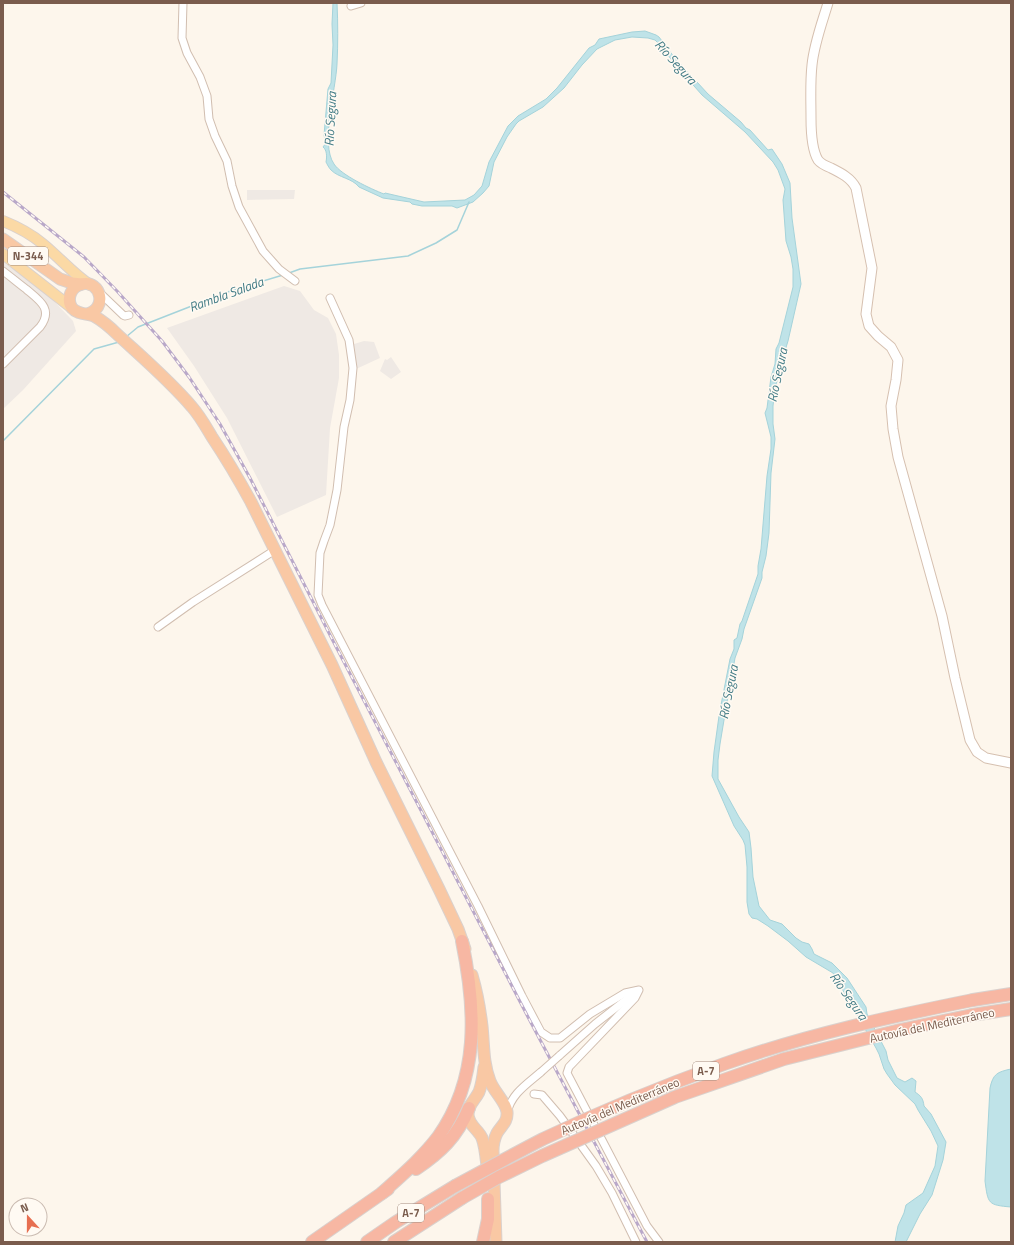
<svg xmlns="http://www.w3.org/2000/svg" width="1014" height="1245" viewBox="0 0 1014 1245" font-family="'Titillium Web',sans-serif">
<rect width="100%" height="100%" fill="#fdf6ec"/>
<!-- industrial -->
<g fill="#efe9e4">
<path d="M247,190H295L294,199L247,200Z"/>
<path d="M3,262L46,293L73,321L76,331L23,390L3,409Z"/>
<path d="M284,286L300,291L314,310L328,318L336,334L339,355V378L330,428L326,495L277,517L227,418L194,366L167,328Z"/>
<path d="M364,341L374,342L380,358L356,369L354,344Z"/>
<path d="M391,357L401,372L391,379L380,371L385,359L387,360Z"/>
</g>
<!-- water -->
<g fill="#bfe3e8" stroke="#a5d3da">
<path d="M333,3H337C338,23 338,44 337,64C336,89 320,144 334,164C341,175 371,189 384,194L385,193L424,202L465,200L474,195L482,186L489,162L508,126L518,116L546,99L557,88L589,48L595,45L599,39L632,32L645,31L656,35L659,37L674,57L708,94L741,122L746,128L750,130L768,150L772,149L782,164L790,183L792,218L801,284L788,341L784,354L782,367L775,387L773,406V424L775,439L771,473L769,533L766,556L762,572V578L744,629L742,639L735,658L727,702L720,744L718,760V779L739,817L749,832L751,848L753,877L759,906L770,920L782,924L796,938L802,942L809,944L812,949L814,954L832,963L847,978L866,1007L867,1014L886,1051L888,1060L897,1078L905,1082L912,1078L916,1081L915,1092C921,1096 923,1098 924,1106L931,1114L946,1142L943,1160L932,1195L920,1214L906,1242H895L898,1226L904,1213L906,1205L923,1193L935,1166L938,1146L931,1131L918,1110L915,1104L895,1085L887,1074L884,1069L879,1054L876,1048L833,973L806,957L788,941L768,926L757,919L752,918L749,914L747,902V867L745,845L743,840L734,826L712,776L714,752L719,716L721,714V705L730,659L734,649V640L737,638L740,624L742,621L758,574V566L761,549L767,476L771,449V437L765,413L767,408L771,377L775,364L776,349L779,343L793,287V269L791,257L786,241L783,200L785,189L778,170L773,162L745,132L702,95L679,69L658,43L655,40L648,38L632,37L615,40L597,49L582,65L564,88L543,107L519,121L516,124L507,137L494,162L489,186L483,193L473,202L457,208L452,206H422L412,204L410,202L383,198L359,187C352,178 339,178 331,170C329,168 327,164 326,162C327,157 327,150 323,147L326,143L324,135L328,89L331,83L333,45L332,24Z"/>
<path d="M1011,1069V1207C988,1205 988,1204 985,1181L990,1088C993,1074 997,1072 1011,1069Z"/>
</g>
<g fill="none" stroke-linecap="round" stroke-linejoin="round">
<!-- stream -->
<g stroke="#a5d3da" stroke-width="1.5">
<path d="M289,273L300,269L408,256L436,243L457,230L469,202"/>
<path d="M126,337L138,327L184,309L233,290L283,275"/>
<path d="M3,441L94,349L119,342"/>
</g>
<defs>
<g id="minor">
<path d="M183,3L182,38L187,53L200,77L207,96L209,119L215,136L227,161L232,186L239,207L263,251L279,269L295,281"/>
<path d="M351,6L361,3"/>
<path d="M3,271C11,277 18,283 26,289C39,300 54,309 40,327L3,364"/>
<path d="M99,292L123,315L125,316L129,315"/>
<path d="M330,298L349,340L353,368L350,400L344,427L337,490L330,525L324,541L320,553L318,595L322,605L478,906L522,996L541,1032L550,1038H560L590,1014L625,993L639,990L635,998L569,1067L567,1073L647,1226L659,1242"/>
<path d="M158,627L193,602L275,550"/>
<path d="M559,1056L595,1024L636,992"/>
<path d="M534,1094L542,1095L560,1116L596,1166L612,1193L636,1242"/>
<path d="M507,1113C511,1094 527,1084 541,1072"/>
</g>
<path id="secondary" d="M828,3C822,23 814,44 812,65C810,83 811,100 811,118C811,129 812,150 818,160C821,164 826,166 831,168C841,173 851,178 856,188L872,268L866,314L869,326L878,336L891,347L898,360L896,380L891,406L893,429L898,457L942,616L955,678L970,740L977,752L986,758L1011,763"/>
<g id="primary">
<path d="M3,221C18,227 31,234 43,244C60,258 72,273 90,285"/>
<path d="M3,254L72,308"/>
</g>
<g id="trunk">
<path d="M3,239L60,279L72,283L82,284"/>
<path d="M87,314C108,309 101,280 82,284C71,286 66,299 72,308C78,315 87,313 94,316C103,321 111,328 118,335C143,358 170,381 192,407C200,416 206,427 212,437C226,458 239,480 251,502L332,665L376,762L439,889L458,929L465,949"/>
<path d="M472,975C477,992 480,1009 482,1026C484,1045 483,1063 490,1081C494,1092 506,1102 507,1112C508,1122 501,1126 497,1133C494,1139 493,1145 493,1151L496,1242"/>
<path d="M484,1067C483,1076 482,1084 479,1092C475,1100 468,1105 468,1114C468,1125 478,1129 482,1138C485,1146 486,1157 487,1166"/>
</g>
<g id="motorway">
<path d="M973,1000L1011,994"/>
<path d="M972,1015L1011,1009"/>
<path d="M416,1169C441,1152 457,1137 469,1108"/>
<path d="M382,1193C402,1175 422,1158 438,1137C480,1078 476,1009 462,941"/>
<path d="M312,1242L388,1189"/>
<path d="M367,1242L396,1222L455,1186"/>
<path d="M394,1242L462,1198"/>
<path d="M483,1242L488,1219V1199"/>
</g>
</defs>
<!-- minor casing -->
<use href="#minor" stroke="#d1beb0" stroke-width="9"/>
<!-- secondary casing -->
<use href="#secondary" stroke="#d6c0b0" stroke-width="11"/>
<!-- primary casing -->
<use href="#primary" stroke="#dad1cd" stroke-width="12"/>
<!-- trunk casing -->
<use href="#trunk" stroke="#dad1cd" stroke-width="13"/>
<!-- motorway casing -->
<use href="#motorway" stroke="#dad1cd" stroke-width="14"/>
<!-- minor -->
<use href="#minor" stroke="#fff" stroke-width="7"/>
<!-- secondary -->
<use href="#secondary" stroke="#fff" stroke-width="9"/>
<!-- primary -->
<use href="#primary" stroke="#fbd9a5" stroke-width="10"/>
<!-- trunk -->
<use href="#trunk" stroke="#f9c8a4" stroke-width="11"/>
<!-- motorway -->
<use href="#motorway" stroke="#f7b7a3" stroke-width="12"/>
<defs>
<path id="rail" d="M3,192L84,257L117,291L162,341L189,377L220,424L250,478L331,637L528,1017L647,1242"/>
</defs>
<!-- rail casing -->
<use href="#rail" stroke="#b9a8c9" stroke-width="3"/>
<!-- rail -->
<use href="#rail" stroke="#fffaf3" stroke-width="1.5" stroke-dasharray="4.5" stroke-linecap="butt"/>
<defs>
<path id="minor-bridge" d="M541,1072L559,1056"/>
<g id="motorway-bridge">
<path d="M455,1186C485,1170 514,1154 543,1139C602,1111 663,1086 724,1064C805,1035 889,1017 973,1000"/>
<path d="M462,1198L499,1177L542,1156L675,1097L784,1059L900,1030L972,1015"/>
</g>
</defs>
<!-- minor-bridge casing -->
<use href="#minor-bridge" stroke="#d1beb0" stroke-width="9" stroke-linecap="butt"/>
<!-- motorway-bridge casing -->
<use href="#motorway-bridge" stroke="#dad1cd" stroke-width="14" stroke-linecap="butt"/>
<!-- minor-bridge -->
<use href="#minor-bridge" stroke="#fff" stroke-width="7"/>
<!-- motorway-bridge -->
<use href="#motorway-bridge" stroke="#f7b7a3" stroke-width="12"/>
</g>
<g text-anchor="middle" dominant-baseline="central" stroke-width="3" stroke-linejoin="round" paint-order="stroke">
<!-- shield labels -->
<g fill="#fffaf3" stroke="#a28b7f" stroke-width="1">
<rect x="8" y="247" width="40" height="18" rx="3"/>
<rect x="693" y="1062" width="26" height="18" rx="3"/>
<rect x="398" y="1204" width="26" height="18" rx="3"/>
</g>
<g font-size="11" font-weight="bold" fill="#7a5c4d">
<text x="28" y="256">N-344</text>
<text x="706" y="1071">A-7</text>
<text x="411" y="1213">A-7</text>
</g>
<!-- street labels -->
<g font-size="12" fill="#7a5c4d" stroke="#fffaf3">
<text transform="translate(932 1025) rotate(-12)">Autovía del Mediterráneo</text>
<text transform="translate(620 1106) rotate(-23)">Autovía del Mediterráneo</text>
</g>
<!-- water labels -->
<g font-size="13" font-style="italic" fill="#437c86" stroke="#fffaf3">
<text transform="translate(676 62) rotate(48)">Río Segura</text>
<text transform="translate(330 119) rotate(-87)">Río Segura</text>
<text transform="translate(226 294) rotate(-20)">Rambla Salada</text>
<text transform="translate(777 375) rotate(-78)">Río Segura</text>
<text transform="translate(728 692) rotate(-79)">Río Segura</text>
<text transform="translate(849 996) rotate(55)">Río Segura</text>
</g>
</g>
<!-- border -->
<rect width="1014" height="1245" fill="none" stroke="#7a5c4d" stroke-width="8"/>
<!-- north arrow -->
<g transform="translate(28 1217) rotate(339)"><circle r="19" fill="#fffaf3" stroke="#cabbb1"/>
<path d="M0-3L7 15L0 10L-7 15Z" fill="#e76f51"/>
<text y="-6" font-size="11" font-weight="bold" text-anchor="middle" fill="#7a5c4d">N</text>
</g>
</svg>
